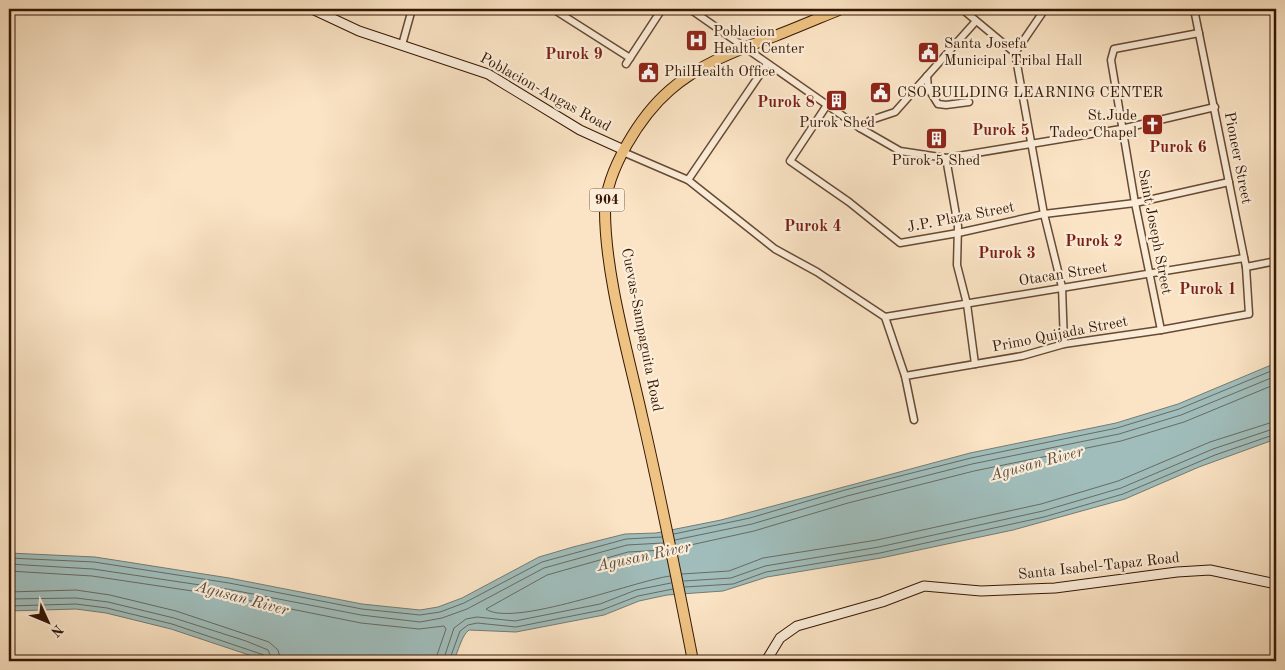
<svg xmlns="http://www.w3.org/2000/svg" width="1285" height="670" viewBox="0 0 1285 670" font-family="'Old Standard TT',serif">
<rect width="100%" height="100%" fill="#fbe4c5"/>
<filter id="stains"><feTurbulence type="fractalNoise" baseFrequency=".004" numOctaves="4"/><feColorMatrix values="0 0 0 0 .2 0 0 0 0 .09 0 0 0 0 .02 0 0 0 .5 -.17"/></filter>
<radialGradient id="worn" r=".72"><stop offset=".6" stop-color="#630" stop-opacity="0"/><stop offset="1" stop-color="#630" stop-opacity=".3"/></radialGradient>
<!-- water -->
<path fill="#a0bdbb" stroke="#757b71" d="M1276,363V439L1199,467L1125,499L1013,530L881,558L767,577L723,591L667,595L639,601L604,615L516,632L469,630C461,636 459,651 453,661H267L171,629L106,613L76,609L9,611V553L95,557L229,578L362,604L420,610L438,607L462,598L539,557L573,547L625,534L656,533L721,520L970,453L1116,423L1178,404Z"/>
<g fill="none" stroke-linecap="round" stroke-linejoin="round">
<!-- shore -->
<g stroke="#6a6a5f" stroke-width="1">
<path d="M674,534L750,518L845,490L971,458L1117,428L1179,409L1276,369"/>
<path d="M675,540L752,524L847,496L972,464L1119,434L1181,415L1276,376"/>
<path d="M677,548L754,531L848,503L974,471L1121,441L1184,422L1276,384"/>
<path d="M665,550L628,552L547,575L486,609C513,628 634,581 670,576"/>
<path d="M9,558L94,562L229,583L362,609L420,615L440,612L464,603L542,562L626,539L662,537"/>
<path d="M9,564L93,569L227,589L361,615L420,622L442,618L467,609L544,568L627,545L663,543"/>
<path d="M9,571L92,576L226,596L361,623L419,629L444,626L446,629L435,661"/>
<path d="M682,574L729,571L763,558L877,540L1041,504L1118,481L1210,442L1276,421"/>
<path d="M684,581L731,578L765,566L879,547L1043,511L1121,488L1213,449L1276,428"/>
<path d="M685,587L733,584L766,572L880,553L1044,517L1123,494L1215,455L1276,434"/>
<path d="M9,592L76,590L110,595L176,611L269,642L278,650L281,661"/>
<path d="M9,599L76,598L108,602L174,618L246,641L268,650L273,661"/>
<path d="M9,606L76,604L107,608L172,624L264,655L267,661"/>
<path d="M443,661L454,628L466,619L477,617L515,621L600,604L636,590L671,583"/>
<path d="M449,661L460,631L468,625L477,623L516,627L602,610L638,596L673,589"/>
</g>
<defs>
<g id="street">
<path d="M553,9L630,58"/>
<path d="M690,9L860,128L900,151L946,158L1121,129L1215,107"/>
<path d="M962,9L1015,53L1044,214L1062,287L1064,344"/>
<path d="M402,45L412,9"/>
<path d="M1015,53L1045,9"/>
<path d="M626,64L662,9"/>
<path d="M927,76L928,88L938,104L946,105L969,102"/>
<path d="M827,105L790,161L849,202L900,243L958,233L1044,214L1135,203L1229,182"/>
<path d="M860,128L871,120L895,112L976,21"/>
<path d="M623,152L688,180L775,249L817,272L885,317L905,376L914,420"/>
<path d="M946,158L958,226L957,265L967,304L975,364"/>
<path d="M688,180L767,64"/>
<path d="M1246,267L1276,261"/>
<path d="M885,317L1244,258"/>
<path d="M1161,330L1135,203L1111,60L1114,49L1199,33"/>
<path d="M905,376L1022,356L1064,344L1161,330L1249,314L1246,267L1194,9"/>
</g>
<g id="secondary">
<path d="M312,9L359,31L488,74L580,130L624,150"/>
<path d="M766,661L780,638L797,626L882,602L924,586L981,591L1055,588L1177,572L1210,570L1276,584"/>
</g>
<path id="primary" d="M693,661C677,579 661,498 642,416C628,353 605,274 605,210C606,170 641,115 670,90C701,63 738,50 775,36C798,27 819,18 841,9"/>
</defs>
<!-- street casing -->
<use href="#street" stroke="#664a34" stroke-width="9"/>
<!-- secondary casing -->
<use href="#secondary" stroke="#351703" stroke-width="11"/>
<!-- primary casing -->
<use href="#primary" stroke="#351703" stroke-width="12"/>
<!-- street -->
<use href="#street" stroke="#fcedd9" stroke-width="6"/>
<!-- secondary -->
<use href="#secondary" stroke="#fcedd9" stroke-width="9"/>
<!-- primary -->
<use href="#primary" stroke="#eec282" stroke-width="10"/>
</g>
<!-- icons -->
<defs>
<symbol id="hospital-square" viewBox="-11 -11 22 22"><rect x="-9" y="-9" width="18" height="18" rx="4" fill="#8f2418" stroke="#fcedd9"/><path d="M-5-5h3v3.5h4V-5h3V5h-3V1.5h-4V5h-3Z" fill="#fff"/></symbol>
<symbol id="civic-square" viewBox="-11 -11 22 22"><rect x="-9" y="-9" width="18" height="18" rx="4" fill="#8f2418" stroke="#fcedd9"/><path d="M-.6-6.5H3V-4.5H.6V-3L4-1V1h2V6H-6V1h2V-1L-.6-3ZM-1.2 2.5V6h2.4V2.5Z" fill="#fff"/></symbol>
<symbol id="building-square" viewBox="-11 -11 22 22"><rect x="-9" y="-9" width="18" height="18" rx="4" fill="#8f2418" stroke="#fcedd9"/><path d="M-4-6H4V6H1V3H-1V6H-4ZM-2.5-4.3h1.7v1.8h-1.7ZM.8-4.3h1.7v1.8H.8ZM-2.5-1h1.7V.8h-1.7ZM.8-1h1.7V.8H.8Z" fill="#fff"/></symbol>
<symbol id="church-square" viewBox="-11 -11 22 22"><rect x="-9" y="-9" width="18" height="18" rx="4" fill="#8f2418" stroke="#fcedd9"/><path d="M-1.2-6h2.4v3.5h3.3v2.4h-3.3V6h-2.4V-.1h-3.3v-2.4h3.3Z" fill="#fff"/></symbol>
</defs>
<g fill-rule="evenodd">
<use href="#hospital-square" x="684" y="28" width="25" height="25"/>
<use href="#civic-square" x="916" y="40" width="25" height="25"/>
<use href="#civic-square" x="636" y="60" width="25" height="25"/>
<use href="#civic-square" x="868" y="80" width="25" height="25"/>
<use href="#building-square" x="824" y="88" width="25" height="25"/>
<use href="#church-square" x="1140" y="112" width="25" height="25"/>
<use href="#building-square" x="924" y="126" width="25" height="25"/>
</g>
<g text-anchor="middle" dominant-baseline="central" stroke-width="4.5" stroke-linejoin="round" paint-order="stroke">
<!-- shield labels -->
<rect fill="#fcedd9" stroke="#715743" stroke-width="1" x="589.5" y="188.5" width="35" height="23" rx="4"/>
<g font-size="14" font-weight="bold" fill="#351703">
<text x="607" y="200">904</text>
</g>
<!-- poi labels -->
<g font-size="15" fill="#351703" stroke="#fcedd9" text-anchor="start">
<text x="713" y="32">Poblacion<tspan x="713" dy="17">Health Center</tspan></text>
<text x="944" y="44">Santa Josefa<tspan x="944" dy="17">Municipal Tribal Hall</tspan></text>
<text x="664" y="72">PhilHealth Office</text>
<text x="897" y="93">CSO BUILDING LEARNING CENTER</text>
<text x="1137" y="116" text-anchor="end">St.Jude<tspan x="1137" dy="17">Tadeo Chapel</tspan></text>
<text x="837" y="123" text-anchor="middle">Purok Shed</text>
<text x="936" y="161" text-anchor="middle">Purok 5 Shed</text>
</g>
<!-- street labels -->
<g font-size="15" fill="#351703" stroke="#fcedd9">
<text transform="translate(545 93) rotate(29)">Poblacion-Angas Road</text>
<text transform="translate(1237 158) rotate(79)">Pioneer Street</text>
<text transform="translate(961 218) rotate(-11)">J.P. Plaza Street</text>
<text transform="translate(1154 232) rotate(79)">Saint Joseph Street</text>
<text transform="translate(1063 275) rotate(-9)">Otacan Street</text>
<text transform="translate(641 330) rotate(79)">Cuevas-Sampaguita Road</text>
<text transform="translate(1060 335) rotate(-11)">Primo Quijada Street</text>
<text transform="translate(1099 567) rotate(-6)">Santa Isabel-Tapaz Road</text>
</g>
<!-- neighbourhood labels -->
<g font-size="16" font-weight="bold" fill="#7a1f14" stroke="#fcedd9">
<text x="574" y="55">Purok 9</text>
<text x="786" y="103">Purok 8</text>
<text x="1001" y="131">Purok 5</text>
<text x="1178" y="148">Purok 6</text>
<text x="813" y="227">Purok 4</text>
<text x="1094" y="242">Purok 2</text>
<text x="1007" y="254">Purok 3</text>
<text x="1208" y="290">Purok 1</text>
</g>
<!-- water labels -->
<g font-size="16" font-style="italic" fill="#5a5143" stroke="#fcedd9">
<text transform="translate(1037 464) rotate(-15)">Agusan River</text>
<text transform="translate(644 557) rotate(-12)">Agusan River</text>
<text transform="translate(242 599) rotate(15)">Agusan River</text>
</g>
</g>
<!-- margin -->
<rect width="1285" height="670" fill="none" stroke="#fbe4c5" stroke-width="30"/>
<rect x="10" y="10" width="1265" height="650" fill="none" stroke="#351703" stroke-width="2.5"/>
<rect x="15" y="15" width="1255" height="640" fill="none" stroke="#351703"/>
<!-- north arrow -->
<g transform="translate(48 622) rotate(134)" stroke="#fcedd9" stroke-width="4" paint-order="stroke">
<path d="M0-4L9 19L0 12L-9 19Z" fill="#351703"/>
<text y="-8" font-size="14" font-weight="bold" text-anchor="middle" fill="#351703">N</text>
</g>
<rect width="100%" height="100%" filter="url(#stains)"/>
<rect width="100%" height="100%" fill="url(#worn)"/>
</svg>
